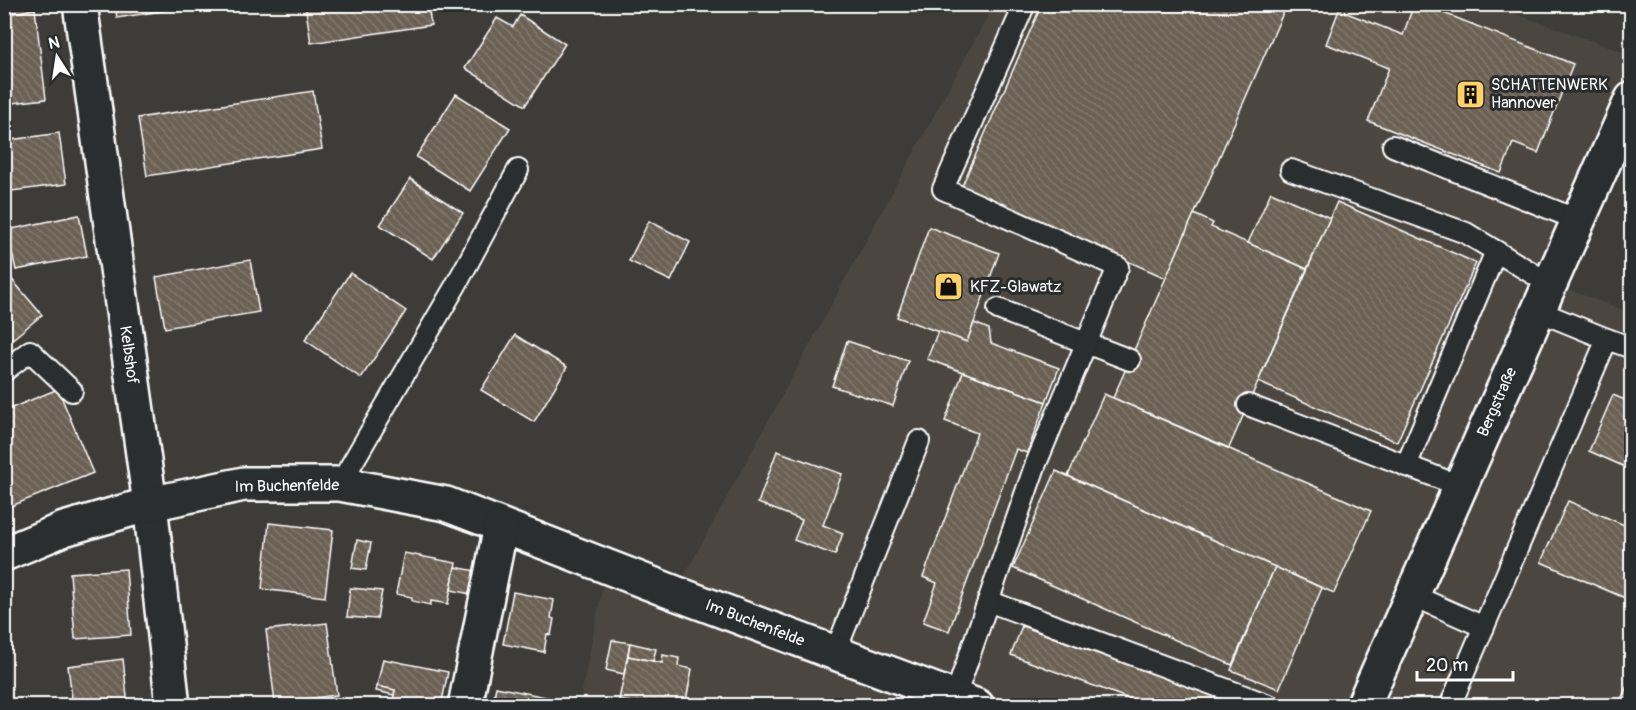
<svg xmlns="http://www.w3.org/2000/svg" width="1636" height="710" viewBox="0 0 1636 710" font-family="Pangolin,sans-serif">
<defs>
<pattern id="building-back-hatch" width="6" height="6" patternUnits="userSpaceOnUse" patternTransform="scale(1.5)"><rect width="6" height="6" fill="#6b6052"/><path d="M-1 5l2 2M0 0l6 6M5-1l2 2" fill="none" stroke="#81786c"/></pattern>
</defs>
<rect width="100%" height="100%" fill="#3e3c39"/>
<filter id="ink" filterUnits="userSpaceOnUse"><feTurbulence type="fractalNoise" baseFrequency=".0167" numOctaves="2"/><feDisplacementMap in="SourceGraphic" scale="12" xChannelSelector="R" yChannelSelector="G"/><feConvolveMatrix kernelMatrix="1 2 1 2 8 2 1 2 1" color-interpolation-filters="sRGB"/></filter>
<g filter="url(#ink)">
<!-- built -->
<path fill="#4c4740" d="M994,5H1491L1631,55V99L1550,283L1631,313V705L579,706L602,590V565L675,593Z"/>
<!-- building -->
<g fill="url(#building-back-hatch)" stroke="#fff" stroke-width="1.5">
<path d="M4,4H34L35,9L4,15Z"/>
<path d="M115,4H207L117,18Z"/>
<path d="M305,4H428L431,25L311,43Z"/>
<path d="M1042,4H1287L1166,278L961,188Z"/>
<path d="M1414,4H1421L1573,64L1538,153L1513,143L1501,173L1368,121L1389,68L1326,44L1339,10L1403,35Z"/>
<path d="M35,9L46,99L4,104V15Z"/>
<path d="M520,15L565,44L525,106L465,68L497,18L513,27Z"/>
<path d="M313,91L322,149L147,176L138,118Z"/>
<path d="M456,94L510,128L470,191L416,157Z"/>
<path d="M59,133L66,184L4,192V141Z"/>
<path d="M410,179L463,213L433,259L380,225Z"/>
<path d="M1271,192L1330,218L1307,269L1248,243Z"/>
<path d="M1337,202L1476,263L1397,442L1258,382Z"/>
<path d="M1194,214L1213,223L1211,227L1307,269L1229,448L1113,398Z"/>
<path d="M79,215L87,256L16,270L7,230Z"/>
<path d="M649,221L690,242L671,281L629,261Z"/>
<path d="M929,227L999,253L967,342L897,317Z"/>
<path d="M250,260L259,312L165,328L156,277Z"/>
<path d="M4,270L42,315L4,346Z"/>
<path d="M350,273L406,311L361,378L305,340Z"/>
<path d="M974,323L989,329L991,343L1059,368L1046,402L927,359L938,331L967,342Z"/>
<path d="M515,335L567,367L534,422L481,390Z"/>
<path d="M847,341L908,361L893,406L832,386Z"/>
<path d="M963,372L1046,402L1027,453L1016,449L949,631L923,622L937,583L923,577L977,433L945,421Z"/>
<path d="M58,389L93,473L4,509V411Z"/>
<path d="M1104,394L1371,511L1334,593L1068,476Z"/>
<path d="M1613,395L1632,403V470L1589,451Z"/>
<path d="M777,451L842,474L823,525L843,533L835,555L794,540L802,520L758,503Z"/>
<path d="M1056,471L1275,567L1232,665L1013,568Z"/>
<path d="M1568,501L1629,527L1632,521V601L1541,562Z"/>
<path d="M269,523L333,530L325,597L262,589Z"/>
<path d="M357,540L371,543L366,570L352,568Z"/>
<path d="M404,553L456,563L448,604L431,601V605L412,601V597L396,594Z"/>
<path d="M455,567L481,572L476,595L451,590Z"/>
<path d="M1275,567L1322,588L1279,689L1231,670Z"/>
<path d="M126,569L131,635L75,639L70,573Z"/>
<path d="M350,588L382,591L377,619L347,617Z"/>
<path d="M513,592L554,600L551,618L554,619L551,635L547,634L544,652L503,644Z"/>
<path d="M327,623L337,695L275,703L266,630Z"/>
<path d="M1022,626L1230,702L1229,706H1148L1011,655Z"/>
<path d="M612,640L630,643L624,674L606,670Z"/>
<path d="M630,643L656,649L653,661L628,656Z"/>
<path d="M663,655L679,658L678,666L692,669L685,706H648L619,700L628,656L662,663Z"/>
<path d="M123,659L128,706H73L68,666Z"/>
<path d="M383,659L448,672L441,706H392L395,690L377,686Z"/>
<path d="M1632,675V706H1618Z"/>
<path d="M377,686L395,690L394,695L376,691Z"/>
<path d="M496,687L556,699L555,706H492Z"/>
</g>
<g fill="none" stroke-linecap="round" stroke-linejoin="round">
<defs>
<g id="service">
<path d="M1393,146L1578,220"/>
<path d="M1291,170L1466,233L1550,284"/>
<path d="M998,309L1130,360"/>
<path d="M1607,339L1632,348"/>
<path d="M4,371L30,351L72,391"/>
<path d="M1248,405L1460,486"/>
<path d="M1406,466L1496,251"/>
<path d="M340,484L456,285L518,170"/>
<path d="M1412,595L1484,627"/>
<path d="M988,601L1271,706"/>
<path d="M835,653L919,441"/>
<path d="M955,697L1035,466L1118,267L943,189L1024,6"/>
<path d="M1450,706L1607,339L1538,311"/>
</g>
<g id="minor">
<path d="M80,4L150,504L173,706"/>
<path d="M4,554L64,529L150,504L244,484H340L446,504L675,593L977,706"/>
<path d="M465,706L501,526"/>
<path d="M1363,706L1632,99"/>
</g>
</defs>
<!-- service casing -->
<use href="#service" stroke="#fff" stroke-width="24"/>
<!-- minor casing -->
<use href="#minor" stroke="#fff" stroke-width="38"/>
<!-- service -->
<use href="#service" stroke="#2a2d2e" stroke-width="20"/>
<!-- minor -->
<use href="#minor" stroke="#2a2d2e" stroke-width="33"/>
</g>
</g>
<!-- icons -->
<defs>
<symbol id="building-square" viewBox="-11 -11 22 22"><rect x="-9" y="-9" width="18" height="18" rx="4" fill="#ffd166" stroke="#2a2d2e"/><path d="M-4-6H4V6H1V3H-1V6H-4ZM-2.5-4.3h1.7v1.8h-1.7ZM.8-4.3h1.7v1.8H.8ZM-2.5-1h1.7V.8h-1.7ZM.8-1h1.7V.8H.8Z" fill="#111"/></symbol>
<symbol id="shop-square" viewBox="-11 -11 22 22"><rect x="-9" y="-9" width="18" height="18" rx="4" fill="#ffd166" stroke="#2a2d2e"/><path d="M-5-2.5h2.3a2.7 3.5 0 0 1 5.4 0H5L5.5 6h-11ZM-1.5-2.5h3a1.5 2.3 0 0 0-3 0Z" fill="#111"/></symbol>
</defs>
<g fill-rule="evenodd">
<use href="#building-square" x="1454" y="78" width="33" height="33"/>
<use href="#shop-square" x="932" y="270" width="33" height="33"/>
</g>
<g text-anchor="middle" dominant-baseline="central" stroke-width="6" stroke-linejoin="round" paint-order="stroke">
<!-- poi labels -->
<g font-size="16" fill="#fff" stroke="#2a2d2e" text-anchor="start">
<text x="1491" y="85">SCHATTENWERK<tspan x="1491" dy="18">Hannover</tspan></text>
<text x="970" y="287">KFZ-Glawatz</text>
</g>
<!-- street labels -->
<g font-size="16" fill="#fff" stroke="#2a2d2e">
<text transform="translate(129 355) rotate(82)">Kelbshof</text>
<text transform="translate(1497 402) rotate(-66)">Bergstraße</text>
<text transform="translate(287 486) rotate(-1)">Im Buchenfelde</text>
<text transform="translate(755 623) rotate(21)">Im Buchenfelde</text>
</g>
</g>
<!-- margin -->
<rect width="1636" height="710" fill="none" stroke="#2a2d2e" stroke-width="24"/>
<rect x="12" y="12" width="1612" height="686" fill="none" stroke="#fff" stroke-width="2" filter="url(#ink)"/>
<!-- north arrow -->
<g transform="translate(57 57) rotate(348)" stroke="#2a2d2e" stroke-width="4.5" paint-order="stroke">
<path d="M0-4.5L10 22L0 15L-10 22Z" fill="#ffffff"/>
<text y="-9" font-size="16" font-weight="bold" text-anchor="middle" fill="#ffffff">N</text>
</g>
<!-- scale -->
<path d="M1417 671v9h96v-9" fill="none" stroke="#ffffff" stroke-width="3"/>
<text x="1426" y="671" font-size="18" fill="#ffffff" stroke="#2a2d2e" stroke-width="4.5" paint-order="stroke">20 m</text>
</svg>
